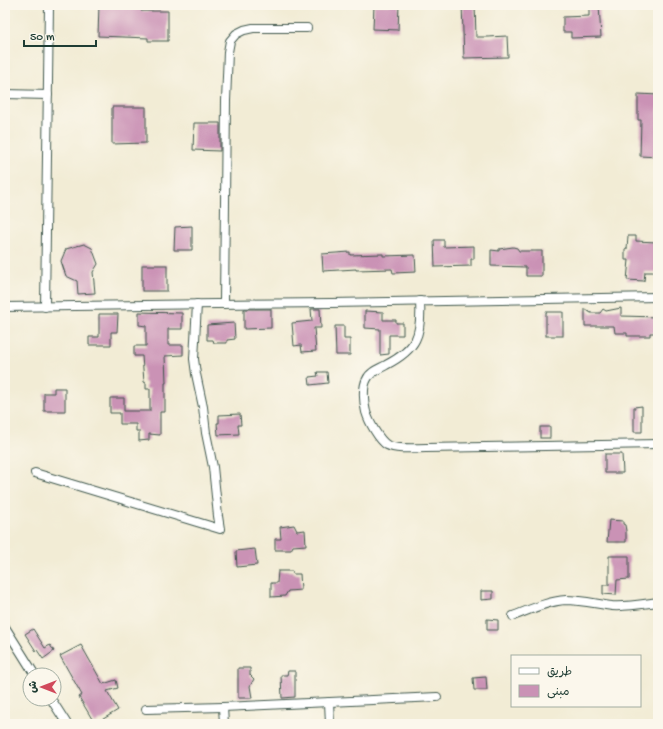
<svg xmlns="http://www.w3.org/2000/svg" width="663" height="729" viewBox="0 0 663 729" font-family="'Gochi Hand','Playpen Sans Arabic',sans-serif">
<rect width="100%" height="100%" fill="#fbf7ec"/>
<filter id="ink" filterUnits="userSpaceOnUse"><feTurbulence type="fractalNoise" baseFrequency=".025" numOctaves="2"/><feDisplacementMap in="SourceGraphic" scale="8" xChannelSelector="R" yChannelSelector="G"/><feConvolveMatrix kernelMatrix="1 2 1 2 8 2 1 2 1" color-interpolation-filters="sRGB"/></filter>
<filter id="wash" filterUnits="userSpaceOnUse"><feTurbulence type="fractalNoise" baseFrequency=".012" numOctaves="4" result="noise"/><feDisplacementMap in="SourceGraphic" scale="16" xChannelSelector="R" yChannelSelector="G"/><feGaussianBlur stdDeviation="0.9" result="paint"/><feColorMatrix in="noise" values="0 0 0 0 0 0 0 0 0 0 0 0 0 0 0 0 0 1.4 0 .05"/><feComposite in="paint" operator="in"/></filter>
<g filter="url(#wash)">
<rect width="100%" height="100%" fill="#f2ecd5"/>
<g id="blocks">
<!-- building -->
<g fill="#ca92b5">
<path d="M99,5H141V11H168V41H148V38L98,36Z"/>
<path d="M374,5H399L398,30L373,29Z"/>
<path d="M462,5H475L476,37H488L507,36L508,57L464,58Z"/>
<path d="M589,5H599L601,37L571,38V32H563V17L589,16Z"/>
<path d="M638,94L658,95V157L640,156L641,120H638Z"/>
<path d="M112,107H146V143L112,144Z"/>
<path d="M194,123H220V151L193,150Z"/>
<path d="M192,226V250H174L175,227Z"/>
<path d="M628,236H636V241L656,242V254H658V272H645L644,281L627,280L629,260H625V249H627Z"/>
<path d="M434,240H444V247L474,246V259H471V266L435,267Z"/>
<path d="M84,244L92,248L98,264L93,272L95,293L78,294L77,281L66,276L61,261L66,249Z"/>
<path d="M513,247L517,248L519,251H542V276H526V267L491,266V250L499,251V249Z"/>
<path d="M350,252V255L383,254V256L415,255L416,272L393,273L392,269L356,270V269L323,271L322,254Z"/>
<rect x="142" y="265" width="25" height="26"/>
<path d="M621,308V316L658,317V333H650V336H627V333H615L614,326H585V309L591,313H600L603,309L606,311Z"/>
<path d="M244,309H271V328L244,329Z"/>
<path d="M311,309H320L321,328H314L316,351L302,352L301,345L294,346L292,323L312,321Z"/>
<path d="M365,311L383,312V320H396V323H403V335H389V354L380,355V329L365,328Z"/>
<path d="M139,312L182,313V329H168V345H183V355L165,356L166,383H165V412H160V435L149,434V440L139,441V431H136V424H120V413H110V398H124V411H150V389H146V383L144,382L142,356H134V346H146V326L139,325Z"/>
<rect x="546" y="312" width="17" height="24"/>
<path d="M99,314H118L117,332H111V345H89V337H99Z"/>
<path d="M234,323L235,339L227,340V343H214L213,340H207V325Z"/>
<path d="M335,326H344V339H350V355H336Z"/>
<path d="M317,372H327L328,383L310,385L309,377L318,376Z"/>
<path d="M54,388H65V411H44V393H54Z"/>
<path d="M642,406V432H634V407Z"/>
<path d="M240,414L241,425H238L239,434L218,435L217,423H219V415Z"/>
<rect x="540" y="427" width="10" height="11"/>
<path d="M605,454H622L623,473H605Z"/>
<path d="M609,520L623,521V524L625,525L626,531V542H607Z"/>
<path d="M294,525L297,531L305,530L306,545L293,546L291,550H275V539H281L280,527Z"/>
<path d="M255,549L257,565L237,567L236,551Z"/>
<path d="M609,556H629V579L617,580L616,595L603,594V585H609Z"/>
<path d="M278,571H292L293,574H300L301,590L288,591L285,596L271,597V583H277Z"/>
<path d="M481,591H493V599L481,600Z"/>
<path d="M487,619L498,620V630H487Z"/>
<path d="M33,629L45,648L50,645L54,651L43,659L37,650L36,651L25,634Z"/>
<path d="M81,645L103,684L116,680L118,688L107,691L118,710L95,724L79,697L82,695L60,656Z"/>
<path d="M238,668H250V675L254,679L250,686L252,698H238Z"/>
<path d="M288,671H295V697L282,698L281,675H287Z"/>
<path d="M486,677L487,690H474L473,678Z"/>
</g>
</g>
</g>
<g filter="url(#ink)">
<use href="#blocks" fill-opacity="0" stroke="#3f574c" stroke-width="1"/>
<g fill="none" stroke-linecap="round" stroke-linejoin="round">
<defs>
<g id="minor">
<path d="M5,94L48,95"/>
<path d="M420,301C422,335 417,349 386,365C379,369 370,372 367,379C362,387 364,404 366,412C369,422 379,440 387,445C397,450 415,448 426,448L658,444"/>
<path d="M224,304L226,101L228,52L230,41L236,34L244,30L253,28H307"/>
<path d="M5,307L216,304L332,303L658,297"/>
<path d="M45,307L49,5"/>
<path d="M35,473L220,529L218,516L213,467L206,433L203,407L196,374L194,359L197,304"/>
<path d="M513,616C529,610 548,601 566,600C581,600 597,604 612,606C627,607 643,604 658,602"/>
<path d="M5,627L35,675"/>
<path d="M51,699L67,724"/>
<path d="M329,702L330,724"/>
<path d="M223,707L224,724"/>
<path d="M146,709L223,707L437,697"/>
</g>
</defs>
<!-- minor casing -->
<use href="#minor" stroke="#3f574c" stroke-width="10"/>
<!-- minor -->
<use href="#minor" stroke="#fff" stroke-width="8"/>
</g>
</g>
<!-- margin -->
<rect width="663" height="729" fill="none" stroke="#fbf7ec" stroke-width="20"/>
<!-- legend -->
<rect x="511" y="655" width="130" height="52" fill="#fbf7ec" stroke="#a3ada2"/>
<rect x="519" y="668" width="20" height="6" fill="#ffffff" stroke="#a3ada2"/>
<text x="547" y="675" font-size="12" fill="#1f3d34">طريق</text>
<rect x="519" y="685" width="20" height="12" fill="#ca92b5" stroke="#a3ada2"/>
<text x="547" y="695" font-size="12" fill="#1f3d34">مبنى</text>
<!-- north arrow -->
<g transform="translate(42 687) rotate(270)"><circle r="19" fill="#fbf7ec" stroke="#a3ada2"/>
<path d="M0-3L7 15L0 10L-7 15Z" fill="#d1495b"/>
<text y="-6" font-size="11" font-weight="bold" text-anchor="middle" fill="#1f3d34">ش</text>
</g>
<!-- scale -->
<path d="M24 40v6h72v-6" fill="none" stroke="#1f3d34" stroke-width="2"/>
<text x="30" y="40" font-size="12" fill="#1f3d34" stroke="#fbf7ec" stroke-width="3" paint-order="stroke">50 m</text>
</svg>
